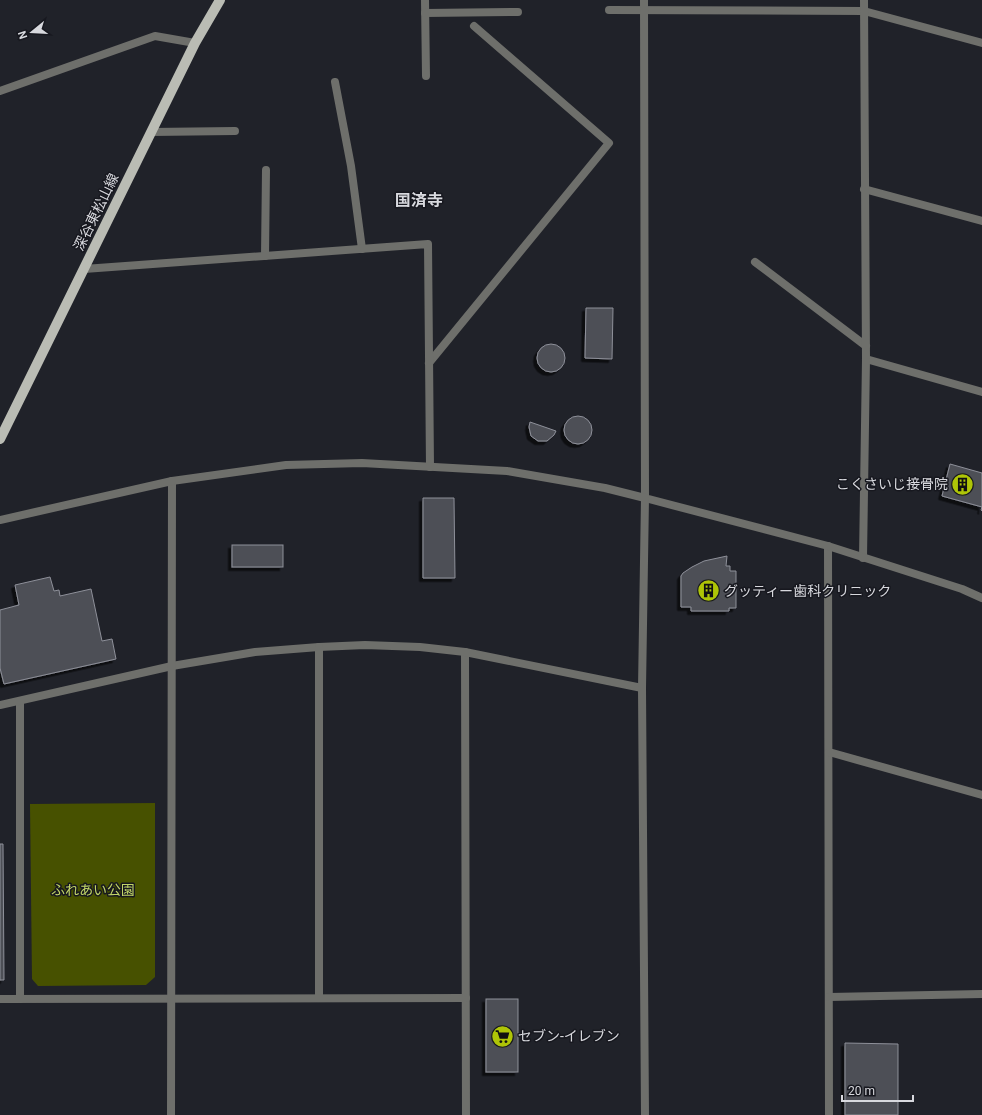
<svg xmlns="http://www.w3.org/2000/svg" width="982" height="1115" viewBox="0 0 982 1115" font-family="Roboto,'Noto Sans JP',sans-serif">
<defs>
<filter id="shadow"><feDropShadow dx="-3.5" dy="3.5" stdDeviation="0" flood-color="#0009"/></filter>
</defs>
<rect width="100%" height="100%" fill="#202229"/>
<!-- green -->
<path fill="#475100" d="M155,803V977L146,985L38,986L32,979L30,804Z"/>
<!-- building -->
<g fill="#4d4f57" stroke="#8e9099" filter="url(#shadow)">
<path d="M586,308H613L612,359L585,358Z"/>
<circle cx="551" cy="358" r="14"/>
<circle cx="578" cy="430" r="14"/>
<path d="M530,422L556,431L554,435L547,441H538L531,436L529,427Z"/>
<path d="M950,464L982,473V511L981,510L982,507L942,496Z"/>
<path d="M423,498H454L455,578H423Z"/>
<rect x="232" y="545" width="51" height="22"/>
<path d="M727,556L726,566H730V571H736V608H729V611H691V607H681V576L683,573L692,567L704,561Z"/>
<path d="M50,577L54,591L59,590L60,596L91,589L102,641L112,639L116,659L4,684L0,668V610L19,605L15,585Z"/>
<path d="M0,844H3L4,980H0Z"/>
<rect x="486" y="999" width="32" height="73"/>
<path d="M845,1043L898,1044V1115H845Z"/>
</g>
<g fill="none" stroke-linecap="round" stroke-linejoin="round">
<!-- service -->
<g stroke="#6e6f6b" stroke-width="8">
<path d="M335,82L351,166L362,249"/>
<path d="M755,262L866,346"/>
<path d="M429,363L609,143L474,26"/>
</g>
<!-- minor -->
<g stroke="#6e6f6b" stroke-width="8">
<path d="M425,0L426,76"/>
<path d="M609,10L864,11L982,43"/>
<path d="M425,13L518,12"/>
<path d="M0,91L155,36L195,43"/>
<path d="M151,132L235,131"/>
<path d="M864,189L982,221"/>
<path d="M265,256L266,170"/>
<path d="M84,269L428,244L430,467"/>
<path d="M866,359L982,392"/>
<path d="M828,546L829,1115"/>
<path d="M863,558L866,359L864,0"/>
<path d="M465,652L466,1115"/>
<path d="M20,701V999"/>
<path d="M0,705L172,666L255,652L319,647L365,645L420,647L465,652L642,688"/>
<path d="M829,752L982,795"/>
<path d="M829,997L982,994"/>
<path d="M319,998V647"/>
<path d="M0,999L466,998"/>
<path d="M171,1115L172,481"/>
</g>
<!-- tertiary -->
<g stroke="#6e6f6b" stroke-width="8">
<path d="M644,0L645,498L828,546L962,589L982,598"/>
<path d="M0,520L172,481L286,465L362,463L507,471L605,488L645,498L642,688L645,1115"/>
</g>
<!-- primary -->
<path stroke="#babcb4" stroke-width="10" d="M0,439L195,43L220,0"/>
</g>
<!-- icons -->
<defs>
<symbol id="building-disc" viewBox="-11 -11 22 22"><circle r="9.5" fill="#afc507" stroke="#17181f"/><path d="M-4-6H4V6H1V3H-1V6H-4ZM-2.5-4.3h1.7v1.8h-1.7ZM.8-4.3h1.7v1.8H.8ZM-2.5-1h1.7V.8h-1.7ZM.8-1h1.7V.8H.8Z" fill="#111"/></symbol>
<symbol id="supermarket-disc" viewBox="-11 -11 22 22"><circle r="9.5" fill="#afc507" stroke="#17181f"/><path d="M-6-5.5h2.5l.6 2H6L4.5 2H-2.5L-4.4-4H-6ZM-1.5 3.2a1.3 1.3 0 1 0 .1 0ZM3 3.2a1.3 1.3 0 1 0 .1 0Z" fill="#111"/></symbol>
</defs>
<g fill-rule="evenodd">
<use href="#building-disc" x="950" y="472" width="25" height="25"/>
<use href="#building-disc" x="696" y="578" width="25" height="25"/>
<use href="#supermarket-disc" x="490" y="1024" width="25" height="25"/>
</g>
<g text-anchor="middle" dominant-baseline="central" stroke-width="3" stroke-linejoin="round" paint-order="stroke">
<!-- street labels -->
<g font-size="14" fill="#d8d9de" stroke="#17181f">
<text transform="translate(96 212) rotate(-64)">深谷東松山線</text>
</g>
<!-- poi labels -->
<g font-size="14" fill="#d8d9de" stroke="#17181f" text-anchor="start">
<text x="948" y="484" text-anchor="end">こくさいじ接骨院</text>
<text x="724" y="591">グッティー歯科クリニック</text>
<text x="518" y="1036">セブン-イレブン</text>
</g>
<!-- park labels -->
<g font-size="14" fill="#c2d568" stroke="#17181f">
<text x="93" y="890">ふれあい公園</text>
</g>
<!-- quarter labels -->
<g font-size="16" font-weight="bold" fill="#d8d9de" stroke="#17181f">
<text x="419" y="200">国済寺</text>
</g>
</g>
<!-- north arrow -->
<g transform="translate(32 32) rotate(252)" stroke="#17181f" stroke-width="3" paint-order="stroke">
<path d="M0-3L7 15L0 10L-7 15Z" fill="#d8d9de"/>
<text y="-6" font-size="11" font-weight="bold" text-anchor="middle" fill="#d8d9de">N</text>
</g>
<!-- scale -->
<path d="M842 1095v6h71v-6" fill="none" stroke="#d8d9de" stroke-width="2"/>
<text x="848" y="1095" font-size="12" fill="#d8d9de" stroke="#17181f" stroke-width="3" paint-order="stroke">20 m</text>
</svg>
